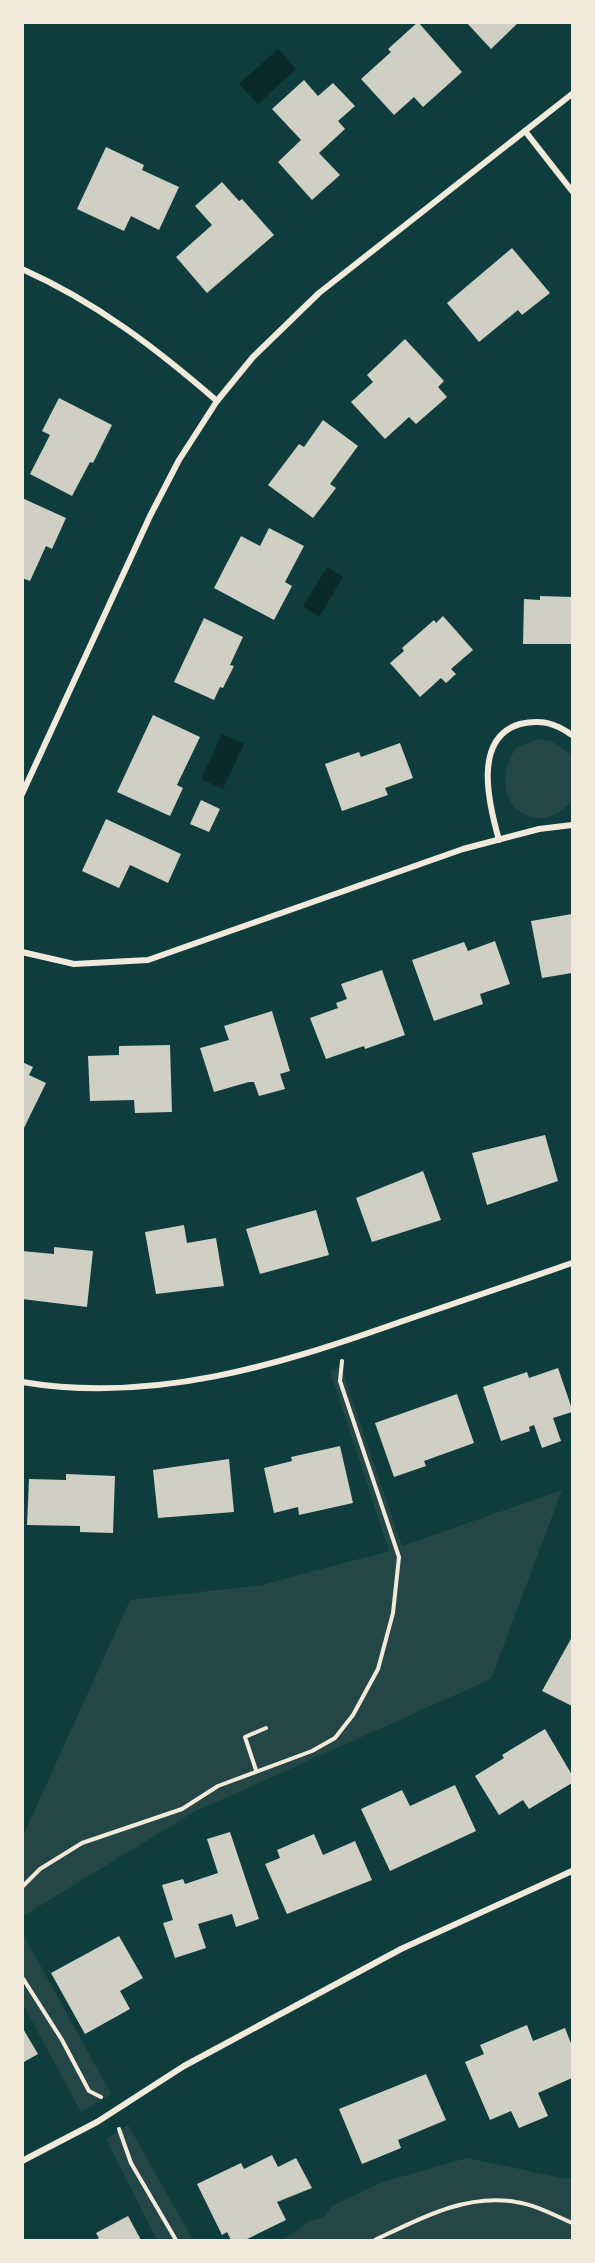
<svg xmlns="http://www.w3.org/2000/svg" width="595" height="2263" viewBox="0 0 595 2263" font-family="'PT Sans Narrow',sans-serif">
<rect width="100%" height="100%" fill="#0f3d3e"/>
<!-- green -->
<g fill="#244646">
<path d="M538,739L551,741L572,755V800C538,843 481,802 516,748Z"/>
<path d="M341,1367L402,1546L562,1490L491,1679L194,1812L23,1916V1836L130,1600L262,1585L389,1551L330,1371Z"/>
<path d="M22,1932L111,2094L81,2112L23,2004Z"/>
<path d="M128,2125L193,2240H157L106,2139Z"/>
<path d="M467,2158L567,2179L572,2177V2240H282L310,2221L324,2217L334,2205L383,2182Z"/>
</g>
<!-- water -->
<g fill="#0a2a2b">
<path d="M278,49L296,69L258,104L239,84Z"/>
<path d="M327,567L343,577L319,617L303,606Z"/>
<path d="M222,734L244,744L223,789L201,779Z"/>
</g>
<!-- building -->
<g fill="#cfcfc3">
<path d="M418,22L462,72L423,107L414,97L394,115L361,79L391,52L388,49Z"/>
<path d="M466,22H519L491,49Z"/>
<path d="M304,80L318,96L333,83L355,106L338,121L345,129L319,153L340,175L312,200L278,162L301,140L272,109Z"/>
<path d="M106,147L144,165L142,170L179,187L159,230L131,216L124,231L77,209Z"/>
<path d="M222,182L239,201L242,199L274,235L207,293L176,257L212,225L195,206Z"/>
<path d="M512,248L550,293L522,315L518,310L479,342L447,303Z"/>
<path d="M405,339L444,381L438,387L447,397L416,424L409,417L385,439L351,402L373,382L367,375Z"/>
<path d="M59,398L112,425L93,463L90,462L72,496L30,474L50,435L42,431Z"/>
<path d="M323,420L358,446L330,484L336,488L313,518L268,485L299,444L304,447Z"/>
<path d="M22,498L66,518L52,549L46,546L30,581L22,578Z"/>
<path d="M269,528L304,546L285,582L292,586L274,620L214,588L241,536L260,546Z"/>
<path d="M540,596L572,597V644H523L524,599L540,600Z"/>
<path d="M443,616L473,650L451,669L456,674L446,683L441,678L420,697L390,663L404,651L402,648L434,620L436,623Z"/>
<path d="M204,618L243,637L230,665L234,666L223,688L220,687L214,700L174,682Z"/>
<path d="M153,715L200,737L177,785L183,788L170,816L117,792Z"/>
<path d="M400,743L413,778L385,788L388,795L342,811L325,764L359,752L361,757Z"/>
<path d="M201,800L220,809L209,832L190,824Z"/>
<path d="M106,819L181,854L168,883L130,865L119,888L82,871Z"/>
<path d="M572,914V973L542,978L531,921Z"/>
<path d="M495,941L510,984L480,994L483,1004L434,1021L412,960L464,942L468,951Z"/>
<path d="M382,970L405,1035L365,1049L364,1046L326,1059L310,1018L338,1008L336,1003L347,999L341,984Z"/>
<path d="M272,1011L290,1071L280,1074L285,1089L259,1096L254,1082H249L214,1092L200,1048L229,1040L224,1026Z"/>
<path d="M170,1045L172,1112L135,1113L134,1100L90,1101L88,1056L119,1055V1046Z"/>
<path d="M22,1062L33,1067L29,1075L46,1083L22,1132Z"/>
<path d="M545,1135L558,1181L487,1205L472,1153Z"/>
<path d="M423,1171L441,1220L372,1242L356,1198Z"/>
<path d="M316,1210L329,1255L260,1274L246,1229Z"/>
<path d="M184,1225L187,1243L216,1238L224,1286L156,1294L145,1232Z"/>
<path d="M54,1247L93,1251L87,1307L22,1299V1251L54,1254Z"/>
<path d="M558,1368L572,1409V1412L553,1418L561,1441L542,1448L534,1425L529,1427L530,1431L501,1441L483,1387L527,1372L529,1378Z"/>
<path d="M457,1394L474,1443L424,1461L426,1466L394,1477L375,1423Z"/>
<path d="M340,1446L353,1503L299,1515L298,1507L274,1513L264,1468L292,1461L291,1457Z"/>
<path d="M229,1459L234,1512L158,1518L153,1470Z"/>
<path d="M66,1474L115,1476L113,1533L80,1532V1526L27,1525L29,1479L66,1480Z"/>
<path d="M572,1637V1706L542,1691Z"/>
<path d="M545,1729L572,1775V1783L529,1809L523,1800L499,1815L475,1776L504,1758L502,1755Z"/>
<path d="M455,1785L476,1831L390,1871L361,1809L402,1790L410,1806Z"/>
<path d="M230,1832L259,1919L236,1927L232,1914L198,1924L206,1948L175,1958L163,1923L173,1920L162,1885L183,1879L185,1884L218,1873L207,1839Z"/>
<path d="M314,1834L323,1855L355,1841L372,1880L287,1914L265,1864L280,1858L277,1850Z"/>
<path d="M119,1936L143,1978L120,1991L130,2009L85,2034L51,1973Z"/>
<path d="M527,2025L533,2041L565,2028L572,2046V2078L538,2093L548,2116L519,2128L511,2111L490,2120L465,2062L484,2054L480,2045Z"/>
<path d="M22,2027L38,2054L22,2063Z"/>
<path d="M426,2074L446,2120L398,2140L401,2148L362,2164L339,2109Z"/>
<path d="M272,2155L278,2167L296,2158L312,2188L277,2202L286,2220L245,2240H231L227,2232L222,2235L197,2184L241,2163L244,2169Z"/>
<path d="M128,2216L141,2240H95L99,2238L96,2233Z"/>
</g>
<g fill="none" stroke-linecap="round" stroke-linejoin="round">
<!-- path -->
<g stroke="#f1e9da" stroke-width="4">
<path d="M256,1770L245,1737L266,1728"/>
<path d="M22,1887L40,1869L82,1843L182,1809L218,1786L312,1751L335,1738L353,1715L378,1669L393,1613L399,1557L340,1381L342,1361"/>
<path d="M22,1977L62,2040L89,2091L101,2097"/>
<path d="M119,2129L131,2163L176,2240"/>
<path d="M375,2240C419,2219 466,2193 516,2202C536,2205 554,2215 572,2223"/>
</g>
<!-- minor -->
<g stroke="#f1e9da" stroke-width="6">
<path d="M525,131L572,191"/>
<path d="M22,269C96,302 157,349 217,401"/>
<path d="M22,794L150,516L179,460L217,401L253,357L319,293L572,94"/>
<path d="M499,840C489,805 472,738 520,724C541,719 555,723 572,735"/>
<path d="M22,952L74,964L148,960L463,849L539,829L572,825"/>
<path d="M22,1382C153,1404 279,1365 400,1322C458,1302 515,1283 572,1263"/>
<path d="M22,2161L97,2122L184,2066L401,1949L572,1871"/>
</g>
</g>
<!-- border -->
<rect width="595" height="2263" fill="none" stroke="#f1e9da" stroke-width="48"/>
</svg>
